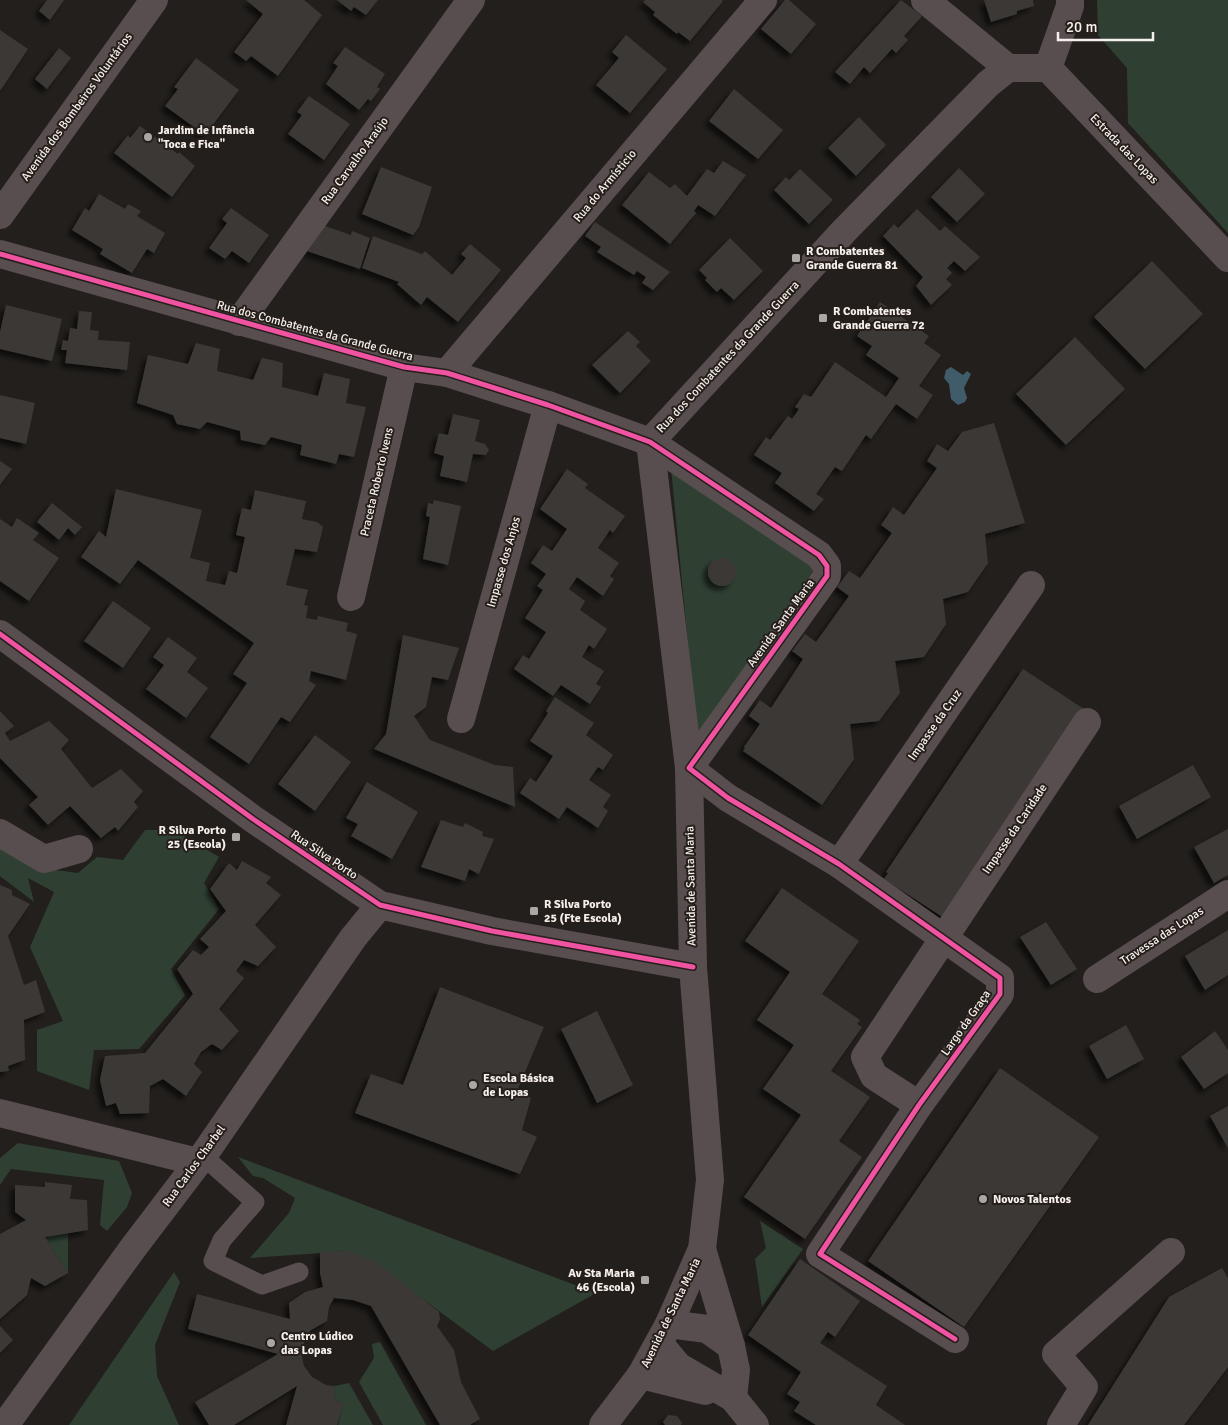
<svg xmlns="http://www.w3.org/2000/svg" width="1228" height="1425" viewBox="0 0 1228 1425" font-family="Signika,sans-serif">
<defs>
<filter id="shadow"><feDropShadow dx="-4.5" dy="4.5" stdDeviation="2.5" flood-color="#0009"/></filter>
</defs>
<rect width="100%" height="100%" fill="#221f1c"/>
<!-- green -->
<g fill="#2f4033">
<path d="M1097,0H1228V233L1128,123L1127,68L1098,35Z"/>
<path d="M671,468L815,568L697,737Z"/>
<path d="M145,830H174L219,857L204,883L219,909L171,969L185,995L139,1049L94,1050L89,1090L37,1071V1030L63,1021L30,947L54,892L28,878L34,902L0,876V848L40,868L78,873L97,857L123,860Z"/>
<path d="M18,1143L119,1161L132,1193L127,1207L107,1231L100,1225L104,1180L11,1169L0,1185V1158Z"/>
<path d="M238,1157L596,1293L493,1351L397,1280L349,1251L250,1258L289,1213L295,1198L263,1178L253,1176Z"/>
<path d="M760,1221L803,1249L762,1307L755,1259L766,1248Z"/>
<path d="M68,1231V1273L45,1237Z"/>
<path d="M174,1272L180,1282L155,1345L157,1376L179,1425H69Z"/>
<path d="M380,1342L426,1425H383L359,1382L374,1358L372,1344Z"/>
<path d="M349,1383L373,1425H338L343,1403L335,1400L334,1386Z"/>
</g>
<!-- water -->
<path fill="#405b69" d="M951,367L963,375L967,371L971,374L964,388L967,398L965,402L958,405L951,399L949,384L944,378L946,370Z"/>
<!-- building -->
<g fill="#3b3936" filter="url(#shadow)">
<path d="M47,0H64L50,20L39,11Z"/>
<path d="M246,0H304L322,15L278,76L251,56L246,61L234,52L263,14Z"/>
<path d="M337,0H378L366,15L354,7L351,11Z"/>
<path d="M645,0H722L723,1L690,41L678,32L677,34L653,15L655,12L643,2Z"/>
<path d="M785,0H789L816,24L791,54L761,29Z"/>
<path d="M901,0L922,16L904,36L908,40L896,53L892,49L870,73L864,67L850,84L835,72Z"/>
<path d="M984,0H1033L1034,6L1017,11V14L991,22Z"/>
<path d="M0,30L28,49L0,91Z"/>
<path d="M626,35L667,69L630,113L596,85L619,58L612,52Z"/>
<path d="M345,47L385,74L377,87L380,89L371,101L368,99L359,110L326,84L338,66L333,63Z"/>
<path d="M59,48L71,58L47,89L35,79Z"/>
<path d="M196,58L239,90L205,135L165,106L178,89L174,87Z"/>
<path d="M734,89L783,130L758,159L709,121Z"/>
<path d="M309,96L350,124L324,160L288,134L302,115L297,112Z"/>
<path d="M859,117L886,145L856,176L828,148Z"/>
<path d="M140,126L178,154L179,152L195,166L172,197L114,153L128,135L130,138Z"/>
<path d="M723,161L746,175L715,216L698,205L694,211L696,213L670,244L622,205L649,172L670,188L675,184L687,196L707,169L714,173Z"/>
<path d="M381,167L432,187L419,227L413,235L362,214Z"/>
<path d="M959,168L985,194L957,222L931,197Z"/>
<path d="M800,169L833,200L809,224L774,190L786,177L789,180Z"/>
<path d="M99,194L125,209L128,204L141,211L137,216L165,233L154,253L147,249L132,273L100,254L103,249L72,230L85,208L89,211Z"/>
<path d="M231,208L269,235L249,263L232,251L225,259L209,248L227,223L222,219Z"/>
<path d="M917,209L940,231L945,226L980,257L965,271L954,261L947,268L952,273L946,279L952,285L931,305L916,286L923,277L883,236L894,224L898,228Z"/>
<path d="M595,222L670,272L653,290L642,283L646,277L637,271L634,275L597,252L601,247L585,236Z"/>
<path d="M325,226L351,235L352,231L370,238L360,269L307,251Z"/>
<path d="M373,236L422,254L425,251L452,275L466,258L461,254L470,244L501,270L458,322L427,297L421,305L397,284L399,282L362,268Z"/>
<path d="M730,238L763,271L734,300L721,288L717,292L705,280L707,278L699,270Z"/>
<path d="M1152,261L1203,314L1145,369L1094,317Z"/>
<path d="M880,302L929,336L924,343L941,355L919,386L933,395L917,419L896,404L871,439L866,435L842,471L835,467L816,494L824,499L814,511L775,483L782,473L754,455L766,437L770,440L788,416L792,419L799,409L795,407L804,394L811,397L835,362L886,397L899,378L866,355L872,346L857,336Z"/>
<path d="M6,305L62,319L52,361L0,349V332Z"/>
<path d="M79,311L92,312L90,330L99,331L98,340L130,342L127,370L65,363L67,350H61L63,340L68,341L70,328L77,329Z"/>
<path d="M628,331L640,342L636,346L651,361L620,393L592,365Z"/>
<path d="M1075,337L1125,389L1066,445L1016,394Z"/>
<path d="M196,343L220,349L217,371L253,380L262,358L272,360L283,363L282,387L318,396L324,373L350,379L346,403L366,407L354,457L339,454L336,464L300,455L302,445L271,437L265,445L241,440L240,431L222,426L207,422L200,429L177,424L173,415L137,403L148,355L188,364Z"/>
<path d="M0,395L35,403L26,444L0,438Z"/>
<path d="M453,414L480,420L475,441L485,444L489,450L486,455L473,454L467,482L440,476L444,456L434,453L439,433L448,435Z"/>
<path d="M994,423L1025,523L985,534L988,563L968,592L943,599L946,624L924,657L895,661L900,693L879,721L850,724L854,759L822,805L743,751L745,748L744,747L760,724L749,716L750,714L760,700L771,708L803,659L792,651L805,634L816,642L849,596L837,587L849,571L860,578L892,533L881,525L892,509L893,507L904,515L937,468L927,461L937,444L948,451L962,432Z"/>
<path d="M0,461L12,469L0,485Z"/>
<path d="M567,469L588,484L585,488L625,516L613,533L610,530L598,548L619,563L610,576L614,579L603,596L577,577L569,589L585,601L580,610L607,629L594,649L589,645L582,657L604,671L596,684L601,687L590,704L561,685L553,696L514,669L523,655L529,659L546,632L525,618L543,590L537,586L546,574L531,563L543,545L552,551L567,529L540,509Z"/>
<path d="M116,489L202,510L190,558L210,563L206,581L225,585L229,571L237,573L245,537L236,535L242,508L251,510L255,490L306,501L302,519L317,522L323,527L317,552L295,549L286,585L308,590L304,605L308,606L306,618L317,620L318,616L348,623L346,631L357,634L346,680L311,671L309,681L316,685L290,722L281,717L249,764L210,737L247,683L233,674L254,643L138,560L120,584L81,557L99,531L106,537Z"/>
<path d="M434,500L461,506L448,565L423,559L430,517L426,516L428,503L433,504Z"/>
<path d="M52,503L82,527L75,535L68,528L59,540L37,522Z"/>
<path d="M17,518L39,533L33,540L59,558L29,601L0,581V519L12,527Z"/>
<circle cx="722" cy="572" r="14"/>
<path d="M113,601L151,628L123,668L84,641Z"/>
<path d="M403,635L459,648L448,680L432,677L426,707L414,716L430,740L495,765L513,767L515,807L374,749L386,734Z"/>
<path d="M168,637L197,658L187,672L208,688L186,718L146,689L164,665L153,657Z"/>
<path d="M1023,669L1084,709L944,918L884,879L888,873L886,872Z"/>
<path d="M555,697L594,723L586,735L613,755L603,770L598,767L589,780L611,795L603,807L608,811L598,828L567,807L559,819L520,793L530,778L536,782L553,756L530,741L548,713L546,711Z"/>
<path d="M0,711L14,726L5,733L10,741L49,721L69,740L61,749L92,788L121,769L143,791L134,802L138,807L118,831L115,827L101,838L70,806L48,825L29,805L38,797L0,758Z"/>
<path d="M315,735L351,762L315,811L278,784Z"/>
<path d="M1193,765L1211,797L1137,839L1119,806Z"/>
<path d="M367,782L418,812L392,859L351,836L358,824L346,818Z"/>
<path d="M441,820L463,827L465,823L483,832L482,836L494,839L479,874L469,869L465,881L421,867Z"/>
<path d="M1228,829V875L1214,883L1194,847Z"/>
<path d="M242,861L271,877L266,883L281,895L255,925L276,947L258,966L244,960L236,971L244,978L219,1009L239,1031L222,1050L212,1044L201,1052L194,1064L202,1072L186,1096L163,1079L150,1086L149,1113L120,1114L116,1103L106,1106L100,1080L105,1056L145,1053L193,994L177,969L193,950L201,955L209,947L200,939L226,911L210,889L229,863L237,870Z"/>
<path d="M0,885L12,890V895L30,904L8,936L24,985L36,980L45,1012L24,1020L25,1060L8,1066L9,1071L0,1072Z"/>
<path d="M782,888L859,941L822,994L860,1020L857,1024L862,1027L831,1071L870,1097L839,1141L862,1157L805,1239L744,1197L801,1115L763,1089L794,1045L757,1020L790,972L745,941Z"/>
<path d="M1046,922L1077,969L1051,985L1020,937Z"/>
<path d="M1228,930V975L1205,990L1185,956Z"/>
<path d="M440,987L544,1027L517,1091L531,1098L522,1130L537,1137L520,1174L355,1113L371,1074L403,1085Z"/>
<path d="M597,1011L633,1085L597,1103L561,1029Z"/>
<path d="M1126,1025L1144,1059L1107,1079L1089,1046Z"/>
<path d="M1215,1031L1228,1050V1073L1204,1089L1181,1057Z"/>
<path d="M1000,1068L1099,1137L964,1327L868,1261Z"/>
<path d="M1228,1106V1148L1210,1116Z"/>
<path d="M45,1182L72,1185L70,1199L87,1200L88,1230L45,1237L68,1273L45,1286L31,1278L27,1295L0,1319V1234L26,1220L15,1212V1185L45,1187Z"/>
<path d="M349,1251L375,1261L439,1312L440,1319L437,1326L454,1350L461,1382L480,1419L470,1425H440L371,1306L353,1300L334,1298L329,1307L327,1321L311,1330L305,1338L302,1357L304,1366L312,1377L326,1385L334,1386L335,1400L344,1403L337,1425H286L297,1386L234,1425H209L195,1402L278,1354L188,1329L197,1294L290,1319L289,1303L305,1292L323,1287L320,1273V1252Z"/>
<path d="M800,1259L860,1301L835,1337L828,1332L820,1343L887,1386L876,1405L905,1425H816L794,1411L800,1402L787,1394L801,1372L748,1335Z"/>
<path d="M1222,1268L1228,1278V1367L1184,1425H1088L1169,1297Z"/>
<path d="M0,1326L13,1340L0,1353Z"/>
<path d="M668,1415L677,1416L682,1423L681,1425H665L663,1422Z"/>
</g>
<g fill="none" stroke-linecap="round" stroke-linejoin="round">
<!-- service -->
<path stroke="#584e50" stroke-width="19" d="M203,1156L255,1202L222,1240L213,1261L262,1285L299,1272"/>
<!-- minor -->
<g stroke="#584e50" stroke-width="28">
<path d="M925,0L1008,68"/>
<path d="M1008,68H1048L1228,258"/>
<path d="M1048,68L1070,6V0"/>
<path d="M0,254L404,367L447,373L548,405L650,442L819,555L827,566V576L689,768L728,798L839,864L1000,978V994L919,1105L820,1254L955,1339"/>
<path d="M239,322L471,0"/>
<path d="M447,373L763,0"/>
<path d="M650,442L844,231L988,84L1008,68"/>
<path d="M351,597L404,367"/>
<path d="M0,634L253,819L380,905L492,931L693,967"/>
<path d="M461,719L548,405"/>
<path d="M0,833L44,859L79,849"/>
<path d="M839,864L1031,585"/>
<path d="M1097,979L1228,894"/>
<path d="M919,1105L874,1076L865,1057L1087,722"/>
<path d="M0,1113L198,1162"/>
<path d="M702,1249L731,1346"/>
<path d="M669,1324L707,1329L731,1346L736,1370L733,1398"/>
<path d="M659,1343L678,1366L733,1398L755,1425"/>
<path d="M641,1375L705,1391"/>
<path d="M5,1425L133,1248L203,1156L353,938L380,905"/>
<path d="M603,1425L641,1375L669,1324L702,1249L710,1180L693,967L689,768L650,442"/>
<path d="M1061,1425L1084,1387L1056,1354L1171,1252"/>
</g>
<!-- tertiary -->
<path stroke="#584e50" stroke-width="28" d="M0,215L154,0"/>
<defs>
<g id="cycleway">
<path d="M0,254L404,367L447,373L548,405L650,442L819,555L827,566V576L689,768L728,798L839,864L1000,978V994L919,1105L820,1254L955,1339"/>
<path d="M0,634L253,819L380,905L492,931L693,967"/>
</g>
</defs>
<!-- cycleway casing -->
<use href="#cycleway" stroke="#251e19" stroke-width="8"/>
<!-- cycleway -->
<use href="#cycleway" stroke="#f153a3" stroke-width="5"/>
</g>
<!-- markers -->
<g fill="#aba7a4" stroke="#251e19" stroke-width="2">
<circle cx="148" cy="137" r="5"/>
<rect x="791" y="253" width="10" height="10" rx="2.5"/>
<rect x="818" y="313" width="10" height="10" rx="2.5"/>
<rect x="231" y="832" width="10" height="10" rx="2.5"/>
<rect x="529" y="906" width="10" height="10" rx="2.5"/>
<circle cx="473" cy="1085" r="5"/>
<circle cx="983" cy="1199" r="5"/>
<rect x="640" y="1275" width="10" height="10" rx="2.5"/>
<circle cx="271" cy="1343" r="5"/>
</g>
<g text-anchor="middle" dominant-baseline="central" stroke-width="4" stroke-linejoin="round" paint-order="stroke">
<!-- street labels -->
<g font-size="12" fill="#f5f0ed" stroke="#251e19">
<text transform="translate(77 107) rotate(-54)">Avenida dos Bombeiros Voluntários</text>
<text transform="translate(1124 149) rotate(46)">Estrada das Lopas</text>
<text transform="translate(355 161) rotate(-54)">Rua Carvalho Araújo</text>
<text transform="translate(605 186) rotate(-50)">Rua do Armísticio</text>
<text transform="translate(315 331) rotate(15)">Rua dos Combatentes da Grande Guerra</text>
<text transform="translate(728 357) rotate(-47)">Rua dos Combatentes da Grande Guerra</text>
<text transform="translate(377 482) rotate(-77)">Praceta Roberto Ivens</text>
<text transform="translate(504 562) rotate(-74)">Impasse dos Anjos</text>
<text transform="translate(781 623) rotate(-54)">Avenida Santa Maria</text>
<text transform="translate(935 725) rotate(-55)">Impasse da Cruz</text>
<text transform="translate(1015 829) rotate(-56)">Impasse da Caridade</text>
<text transform="translate(324 855) rotate(34)">Rua Silva Porto</text>
<text transform="translate(691 886) rotate(-91)">Avenida de Santa Maria</text>
<text transform="translate(1162 936) rotate(-33)">Travessa das Lopas</text>
<text transform="translate(966 1023) rotate(-55)">Largo da Graça</text>
<text transform="translate(194 1166) rotate(-54)">Rua Carlos Charbel</text>
<text transform="translate(671 1313) rotate(-64)">Avenida de Santa Maria</text>
</g>
<!-- poi labels -->
<g font-size="12" font-weight="bold" fill="#f5f0ed" stroke="#251e19" text-anchor="start">
<text x="158" y="130">Jardim de Infância<tspan x="158" dy="14">"Toca e Fica"</tspan></text>
<text x="806" y="251">R Combatentes<tspan x="806" dy="14">Grande Guerra 81</tspan></text>
<text x="833" y="311">R Combatentes<tspan x="833" dy="14">Grande Guerra 72</tspan></text>
<text x="226" y="830" text-anchor="end">R Silva Porto<tspan x="226" dy="14">25 (Escola)</tspan></text>
<text x="544" y="904">R Silva Porto<tspan x="544" dy="14">25 (Fte Escola)</tspan></text>
<text x="483" y="1078">Escola Básica<tspan x="483" dy="14">de Lopas</tspan></text>
<text x="993" y="1199">Novos Talentos</text>
<text x="635" y="1273" text-anchor="end">Av Sta Maria<tspan x="635" dy="14">46 (Escola)</tspan></text>
<text x="281" y="1336">Centro Lúdico<tspan x="281" dy="14">das Lopas</tspan></text>
</g>
</g>
<!-- scale -->
<path d="M1058 32v8h95v-8" fill="none" stroke="#f5f0ed" stroke-width="2.5"/>
<text x="1066" y="32" font-size="15" fill="#f5f0ed" stroke="#251e19" stroke-width="4" paint-order="stroke">20 m</text>
</svg>
